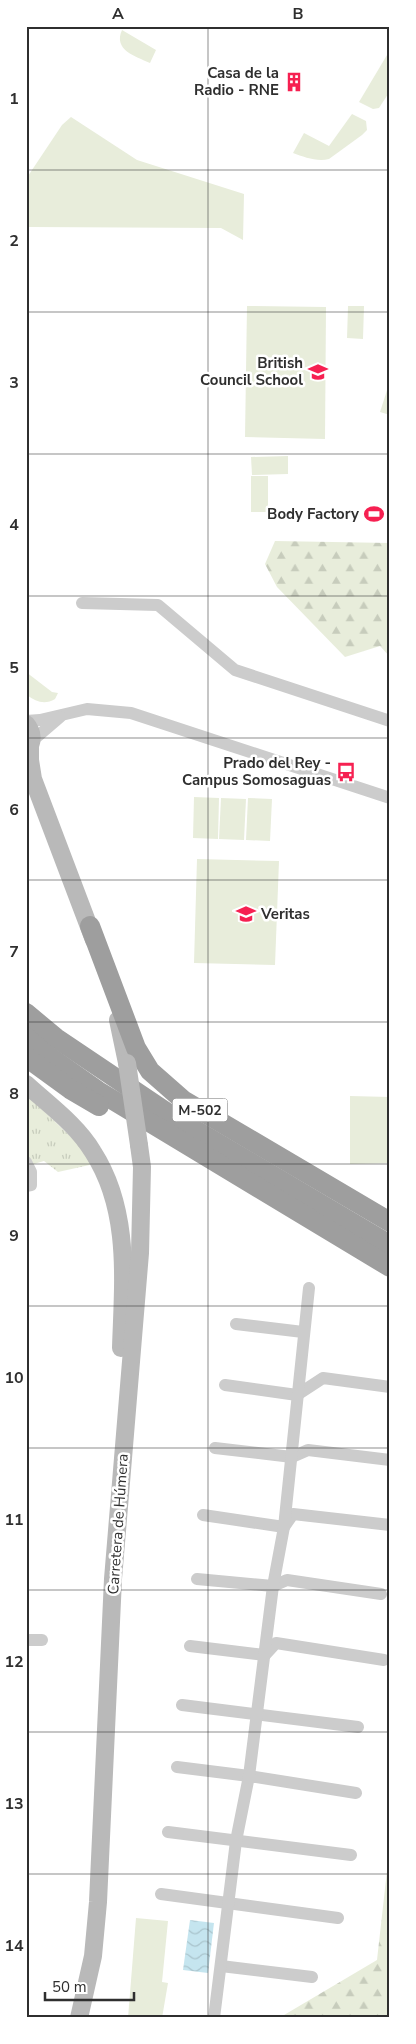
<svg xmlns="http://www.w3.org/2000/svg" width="416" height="2044" viewBox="0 0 416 2044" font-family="'Nunito Sans',sans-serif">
<defs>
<pattern id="forest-firs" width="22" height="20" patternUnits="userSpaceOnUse" patternTransform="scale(1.25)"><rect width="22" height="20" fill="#e8eddb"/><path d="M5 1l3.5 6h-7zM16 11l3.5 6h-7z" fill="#c7ccbc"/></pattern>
<pattern id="park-tufts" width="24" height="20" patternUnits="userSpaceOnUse" patternTransform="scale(1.25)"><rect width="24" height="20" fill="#e8eddb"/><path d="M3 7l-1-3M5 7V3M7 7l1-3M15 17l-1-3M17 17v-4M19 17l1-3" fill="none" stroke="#c7ccbc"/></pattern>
<pattern id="water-waves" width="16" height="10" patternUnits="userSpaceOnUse" patternTransform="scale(1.25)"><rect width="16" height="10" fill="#c5e5ef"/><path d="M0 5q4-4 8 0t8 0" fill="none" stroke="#aac5cd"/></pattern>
</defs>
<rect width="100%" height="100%" fill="#fff"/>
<!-- green -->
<g fill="#e8eddb">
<path d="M122,30L156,50L150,63C135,56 113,50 122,30Z"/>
<path d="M390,50V91L379,108L373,109L359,102Z"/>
<path d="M352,114L366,121L367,130L362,135L329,159C317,162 304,157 293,153L304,133L329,146Z"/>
<path d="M71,117L137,160L244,194L243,240L221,228L29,227V223L26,222V179L62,125Z"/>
<path d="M247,306L326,307L325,439L245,437Z"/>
<path d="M348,306H364L363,339L347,338Z"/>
<path d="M390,381V415L380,412Z"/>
<path d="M288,456V474L252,475L251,457Z"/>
<rect x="251" y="476" width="17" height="36"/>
<path d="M26,672L52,692L58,693L55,699C45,705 36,702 27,695Z"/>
<path d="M194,797L219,798L218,839L193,838Z"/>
<path d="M221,798L246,799L244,840L219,839Z"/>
<path d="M248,798L272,799L270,841L246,840Z"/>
<path d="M197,859L279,861L275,965L194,963Z"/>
<path d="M350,1096L390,1097V1163L350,1164Z"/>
<path d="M136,1918L168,1921L162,1982L168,1983L162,2018H128Z"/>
</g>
<!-- forest -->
<g fill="url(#forest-firs)">
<path d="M275,541L390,543V657L380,646L345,657L277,587L265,564Z"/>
<path d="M390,1844V2018H279L377,1960Z"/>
</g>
<!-- park -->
<path fill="url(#park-tufts)" d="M26,1094L93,1158L94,1164L58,1172L44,1161L34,1164L26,1159Z"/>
<!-- water -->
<path fill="url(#water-waves)" d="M190,1920L214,1923L208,1973L183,1970Z"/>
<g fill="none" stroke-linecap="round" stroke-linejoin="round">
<!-- minor -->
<g stroke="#ccc" stroke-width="12">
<path d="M82,603L158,605L235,670L390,721"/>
<path d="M26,721L40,720L87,709L131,713L390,798"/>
<path d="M32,741L60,717"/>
<path d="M26,1162L31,1172V1185L26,1186"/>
<path d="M236,1324L303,1332"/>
<path d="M225,1385L297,1395L323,1378L390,1387"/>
<path d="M215,1448L292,1457L308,1450L390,1460"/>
<path d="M203,1515L284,1527L293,1514L390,1525"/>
<path d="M197,1579L273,1586L287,1580L381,1594"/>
<path d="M26,1640H42"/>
<path d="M190,1646L265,1655L276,1643L384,1660"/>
<path d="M182,1705L358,1727"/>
<path d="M177,1767L249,1776L356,1793"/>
<path d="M168,1832L351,1855"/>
<path d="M161,1894L338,1918"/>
<path d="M221,1966L312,1977"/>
<path d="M214,2018L236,1841L249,1776L273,1586L284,1527L309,1288"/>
</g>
<!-- secondary -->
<g stroke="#b9b9b9" stroke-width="18">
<path d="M26,724C33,732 34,743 26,751"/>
<path d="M30,747V760L33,779L94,940"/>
<path d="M118,1020L127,1063"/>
<path d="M26,1084C49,1105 77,1125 93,1152C131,1211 123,1282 121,1348"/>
<path d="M79,2018L93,1956L98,1902L113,1579L140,1253L142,1167L139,1145"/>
</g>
<!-- trunk -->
<g stroke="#9e9e9e" stroke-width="20">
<path d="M90,926L136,1048L150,1071L183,1100L390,1222"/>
<path d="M26,1013L56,1038L175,1118L390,1245"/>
<path d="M26,1037L44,1053L98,1091L390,1267"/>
<path d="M26,1057L70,1089L99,1106"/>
</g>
<!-- secondary-bridge -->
<path stroke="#b9b9b9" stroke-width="18" d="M127,1063L139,1145"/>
</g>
<!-- grid -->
<path fill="none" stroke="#2f2f2f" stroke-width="1" stroke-opacity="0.55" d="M208,26V2018M26,170H390M26,312H390M26,454H390M26,596H390M26,738H390M26,880H390M26,1022H390M26,1164H390M26,1306H390M26,1448H390M26,1590H390M26,1732H390M26,1874H390"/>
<!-- icons -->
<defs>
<symbol id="building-bare" viewBox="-9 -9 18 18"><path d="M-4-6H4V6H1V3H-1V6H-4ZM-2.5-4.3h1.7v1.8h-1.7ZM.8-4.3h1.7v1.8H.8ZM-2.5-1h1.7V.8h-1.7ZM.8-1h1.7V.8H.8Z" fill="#f62051" stroke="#fff" stroke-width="2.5" paint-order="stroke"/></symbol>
<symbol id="school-bare" viewBox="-9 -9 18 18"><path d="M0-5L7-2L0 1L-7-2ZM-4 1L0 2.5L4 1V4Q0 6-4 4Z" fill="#f62051" stroke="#fff" stroke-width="2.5" paint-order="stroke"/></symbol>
<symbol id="stadium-bare" viewBox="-9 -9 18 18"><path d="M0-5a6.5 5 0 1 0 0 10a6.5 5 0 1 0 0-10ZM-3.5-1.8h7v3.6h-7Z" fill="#f62051" stroke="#fff" stroke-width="2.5" paint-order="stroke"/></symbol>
<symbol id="bus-bare" viewBox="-9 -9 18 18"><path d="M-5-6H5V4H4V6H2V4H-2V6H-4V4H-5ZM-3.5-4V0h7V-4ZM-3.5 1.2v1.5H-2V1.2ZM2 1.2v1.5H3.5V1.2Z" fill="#f62051" stroke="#fff" stroke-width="2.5" paint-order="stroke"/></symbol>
<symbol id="university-bare" viewBox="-9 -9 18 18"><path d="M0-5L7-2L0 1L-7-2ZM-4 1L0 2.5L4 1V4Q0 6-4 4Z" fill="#f62051" stroke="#fff" stroke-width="2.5" paint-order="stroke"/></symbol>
</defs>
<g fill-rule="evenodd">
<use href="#building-bare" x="280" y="68" width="28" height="28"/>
<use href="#school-bare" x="304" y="358" width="28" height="28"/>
<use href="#stadium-bare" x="360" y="500" width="28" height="28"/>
<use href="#bus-bare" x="332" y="758" width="28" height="28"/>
<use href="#university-bare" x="232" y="900" width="28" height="28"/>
</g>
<g text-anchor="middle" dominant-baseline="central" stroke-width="5" stroke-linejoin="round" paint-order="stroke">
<!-- shield labels -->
<rect fill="#fff" stroke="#6d6d6d" stroke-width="1" x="172.5" y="1098.5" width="55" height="23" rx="4"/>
<g font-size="14" font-weight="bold" fill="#2f2f2f">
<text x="200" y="1110">M-502</text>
</g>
<!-- poi labels -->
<g font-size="15" font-weight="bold" fill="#2f2f2f" stroke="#fff" text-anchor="end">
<text x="279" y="73">Casa de la<tspan x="279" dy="17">Radio - RNE</tspan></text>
<text x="303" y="363">British<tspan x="303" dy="17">Council School</tspan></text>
<text x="359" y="514">Body Factory</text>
<text x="331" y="763">Prado del Rey -<tspan x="331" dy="17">Campus Somosaguas</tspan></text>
<text x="261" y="914" text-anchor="start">Veritas</text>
</g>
<!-- street labels -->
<g font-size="15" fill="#2f2f2f" stroke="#fff">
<text transform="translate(118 1524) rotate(-86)">Carretera de Húmera</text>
</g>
</g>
<!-- border -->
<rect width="416" height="2044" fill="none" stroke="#ffffff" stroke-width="55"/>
<!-- scale -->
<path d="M45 1992v8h89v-8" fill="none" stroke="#2f2f2f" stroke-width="2.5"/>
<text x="52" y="1992" font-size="15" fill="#2f2f2f" stroke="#ffffff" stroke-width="4" paint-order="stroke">50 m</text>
<rect x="28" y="28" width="360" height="1988" fill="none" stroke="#2f2f2f" stroke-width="2"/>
<g font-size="16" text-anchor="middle" font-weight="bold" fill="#2f2f2f">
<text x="118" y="19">A</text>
<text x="298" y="19">B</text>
<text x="14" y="104">1</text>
<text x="14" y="246">2</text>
<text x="14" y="388">3</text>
<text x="14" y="530">4</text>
<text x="14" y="673">5</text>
<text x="14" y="815">6</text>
<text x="14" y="957">7</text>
<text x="14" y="1099">8</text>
<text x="14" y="1241">9</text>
<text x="14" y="1383">10</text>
<text x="14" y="1525">11</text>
<text x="14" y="1667">12</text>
<text x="14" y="1809">13</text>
<text x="14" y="1951">14</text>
</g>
</svg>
